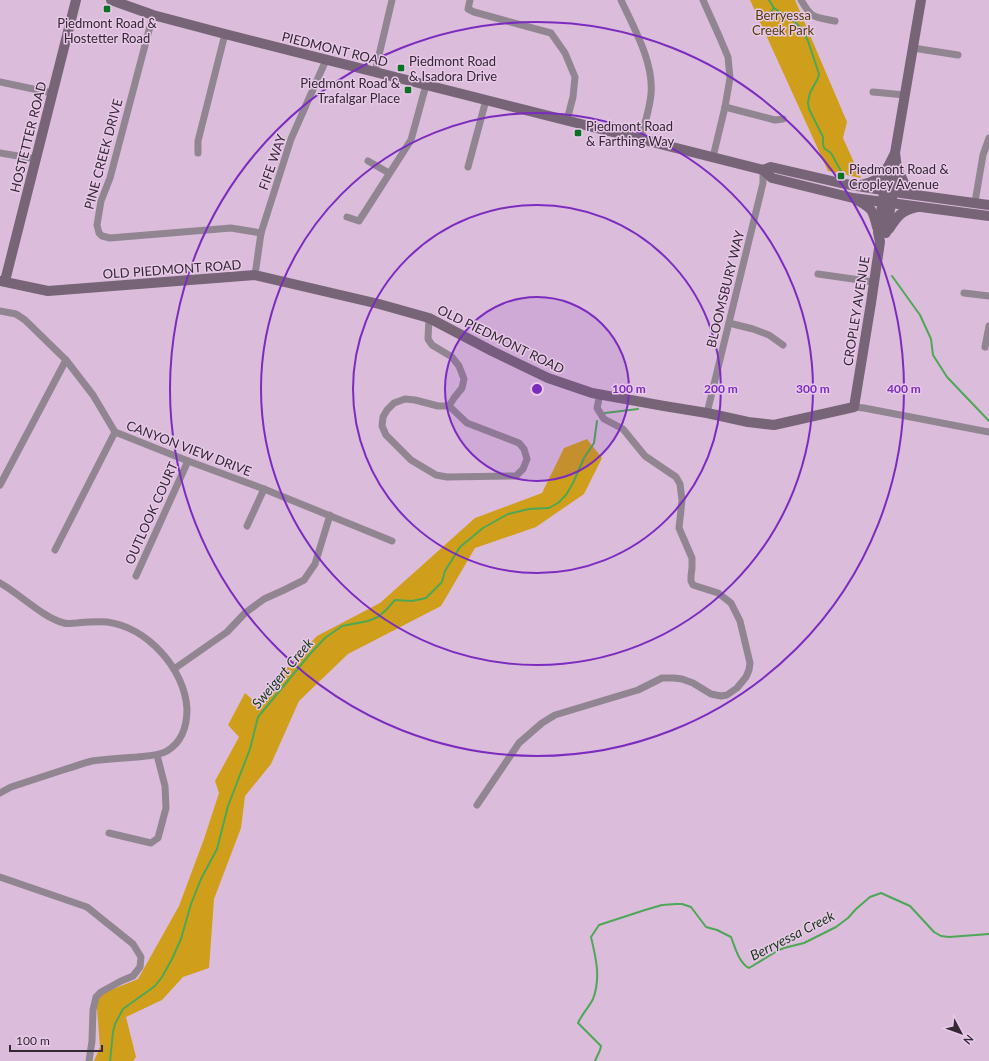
<svg xmlns="http://www.w3.org/2000/svg" width="989" height="1061" viewBox="0 0 989 1061" font-family="Lato,sans-serif">
<rect width="100%" height="100%" fill="#dbbcdb"/>
<!-- green -->
<g fill="#cf9f1b">
<path d="M750,0H795L847,122L843,138L861,178L828,171Z"/>
<path d="M587,439L602,458L584,494L536,527L475,548L441,606L348,654L299,701L271,764L245,796L241,828L214,899L209,968L183,977L162,1000L126,1017L136,1057L133,1061H94L100,1047L96,996L138,979L179,906L204,839L219,793L215,781L239,737L228,725L245,693L255,702L317,636L380,603L475,518L542,493L564,448Z"/>
</g>
<g fill="none" stroke-linecap="round" stroke-linejoin="round">
<!-- stream -->
<g stroke="#4da756" stroke-width="2">
<path d="M769,0L774,8L795,22L802,29L808,41L819,74L818,78L810,93L808,102L809,109L823,137V144L824,148L831,153L842,173"/>
<path d="M768,16L774,8"/>
<path d="M892,276L920,315L931,339L933,355L947,377L989,421"/>
<path d="M605,413L638,409"/>
<path d="M110,1061L113,1032L115,1024L123,1009L155,986L162,977L172,959L181,939L191,904L201,879L217,849L228,806L250,749L258,717L310,654L325,638L342,626L368,621L378,617L386,610L395,600L412,601L426,598L442,582L445,571L460,547L483,528L508,514L529,509L549,508L558,503L566,495L573,483L584,458L594,443L597,421"/>
<path d="M595,1061L600,1050L601,1046L578,1023C582,1014 589,1007 593,999C601,978 596,958 591,937L599,925L645,910L662,905L676,904H682L691,907L706,927L717,930L731,937C735,947 739,963 749,968L779,950L784,948L804,943L836,927L848,918L856,909L870,897L881,893L910,906L934,932L941,936L949,937L989,934"/>
</g>
<!-- street -->
<g stroke="#928592" stroke-width="7">
<path d="M470,0L468,9L474,12L551,33L565,53L575,77L573,97L567,120"/>
<path d="M621,0C634,28 654,63 651,94C650,108 644,125 641,139"/>
<path d="M703,0L720,38L728,57L730,78L725,107L713,157"/>
<path d="M801,0C812,19 814,17 835,21"/>
<path d="M153,15L110,178L101,201L97,225L99,233L102,236L110,238L231,228L261,233"/>
<path d="M913,48L958,55"/>
<path d="M375,72L392,0"/>
<path d="M0,82L52,93"/>
<path d="M873,92L905,95"/>
<path d="M725,107L775,120L783,119"/>
<path d="M0,153L36,159"/>
<path d="M198,153V141L225,34"/>
<path d="M368,161L389,173"/>
<path d="M468,167L486,100"/>
<path d="M975,202L983,155L989,138"/>
<path d="M347,217L359,221L411,140L426,85"/>
<path d="M818,274L874,282"/>
<path d="M255,275L261,233L291,139L326,60"/>
<path d="M964,293L989,296"/>
<path d="M0,311L16,314L25,320L66,360L93,395L115,432L188,461L264,489L392,541"/>
<path d="M429,318L428,339L432,345L452,357L459,366L464,379L462,388L454,398L449,406"/>
<path d="M729,323L753,329L769,335L783,345"/>
<path d="M985,347L989,326"/>
<path d="M405,399L415,400L438,406H449L467,423L519,443L524,449L527,459L523,469L516,476L447,477L436,475L411,460L386,435L382,426L383,417L387,410L394,403Z"/>
<path d="M854,407L864,408L989,432"/>
<path d="M707,413L763,183V170"/>
<path d="M0,485L66,360"/>
<path d="M247,526L264,489"/>
<path d="M55,550L115,432"/>
<path d="M136,576L188,461"/>
<path d="M0,583C20,594 42,617 64,623C68,624 73,623 76,623C87,622 96,621 107,622C147,627 185,669 187,709C187,726 182,742 167,751C158,756 147,756 137,757C122,758 107,759 92,761C83,763 74,767 66,769C48,775 29,781 11,787L0,793"/>
<path d="M174,669L227,632L245,613L264,599L284,590L304,580L315,564L330,515"/>
<path d="M477,805L519,743L542,723L555,715L638,690L662,678H674L682,679L693,683L711,694L721,696L727,695L737,688L746,677L749,670L750,663L740,621L731,603L718,593L693,585L691,581V576L692,568V558L679,528L682,500L680,484L676,477L645,456L623,429L604,419L597,408L600,394"/>
<path d="M109,833L151,843L158,838L166,808L165,786L157,755"/>
<path d="M0,877L87,907L133,944L141,957L140,967L133,976L121,981L101,992L96,997L93,1010L92,1041L89,1061"/>
</g>
<!-- secondary -->
<g stroke="#776477" stroke-width="10">
<path d="M111,0L153,15L225,34L763,170L772,178L853,198L989,216"/>
<path d="M897,168L905,185L918,195"/>
<path d="M763,170L771,167L845,184L901,193L989,205"/>
<path d="M861,185C876,182 879,178 888,167"/>
<path d="M857,200C872,208 873,210 877,227"/>
<path d="M889,229C898,215 901,211 918,207"/>
<path d="M886,233L897,168L895,153"/>
<path d="M0,281L48,291L255,275L379,304L429,318L492,351L548,378L592,393L664,406L707,413L748,422L774,425L854,407L871,303L880,242L878,232L888,167L895,153L921,0"/>
<path d="M5,281L76,0"/>
</g>
</g>
<!-- distance rings -->
<circle cx="537" cy="389" r="92" fill="#7b2cbf" fill-opacity=".12"/>
<g fill="none" stroke="#7b2cbf" stroke-width="2">
<circle cx="537" cy="389" r="92"/>
<circle cx="537" cy="389" r="184"/>
<circle cx="537" cy="389" r="276"/>
<circle cx="537" cy="389" r="367"/>
</g>
<!-- markers -->
<g fill="#097223" stroke="#e8c9e8" stroke-width="1.5">
<rect x="103" y="5" width="8" height="8" rx="2"/>
<rect x="397" y="64" width="8" height="8" rx="2"/>
<rect x="404" y="86" width="8" height="8" rx="2"/>
<rect x="574" y="129" width="8" height="8" rx="2"/>
<rect x="837" y="172" width="8" height="8" rx="2"/>
</g>
<g text-anchor="middle" dominant-baseline="central" stroke-width="3" stroke-linejoin="round" paint-order="stroke">
<!-- park labels -->
<g font-size="13" fill="#513d0a" stroke="#e8c9e8">
<text x="783" y="15">Berryessa<tspan x="783" dy="15">Creek Park</tspan></text>
</g>
<!-- poi labels -->
<g font-size="13" fill="#332834" stroke="#e8c9e8" text-anchor="start">
<text x="107" y="23" text-anchor="middle">Piedmont Road &amp;<tspan x="107" dy="15">Hostetter Road</tspan></text>
<text x="409" y="61">Piedmont Road<tspan x="409" dy="15">&amp; Isadora Drive</tspan></text>
<text x="400" y="83" text-anchor="end">Piedmont Road &amp;<tspan x="400" dy="15">Trafalgar Place</tspan></text>
<text x="586" y="126">Piedmont Road<tspan x="586" dy="15">&amp; Farthing Way</tspan></text>
<text x="849" y="169">Piedmont Road &amp;<tspan x="849" dy="15">Cropley Avenue</tspan></text>
</g>
<!-- street labels -->
<g font-size="13" fill="#332834" stroke="#e8c9e8">
<text transform="translate(335 49) rotate(14)">PIEDMONT ROAD</text>
<text transform="translate(28 137) rotate(-76)">HOSTETTER ROAD</text>
<text transform="translate(103 154) rotate(-75)">PINE CREEK DRIVE</text>
<text transform="translate(272 162) rotate(-71)">FIFE WAY</text>
<text transform="translate(172 269) rotate(-4)">OLD PIEDMONT ROAD</text>
<text transform="translate(725 289) rotate(-76)">BLOOMSBURY WAY</text>
<text transform="translate(856 311) rotate(-81)">CROPLEY AVENUE</text>
<text transform="translate(501 339) rotate(26)">OLD PIEDMONT ROAD</text>
<text transform="translate(189 448) rotate(21)">CANYON VIEW DRIVE</text>
<text transform="translate(151 513) rotate(-66)">OUTLOOK COURT</text>
</g>
<!-- water labels -->
<g font-size="14" font-style="italic" fill="#133817" stroke="#e8c9e8">
<text transform="translate(282 673) rotate(-50)">Sweigert Creek</text>
<text transform="translate(792 935) rotate(-27)">Berryessa Creek</text>
</g>
</g>
<circle cx="537" cy="389" r="6" fill="#7b2cbf" stroke="#e8c9e8" stroke-width="2"/>
<g font-size="12" text-anchor="middle" font-weight="bold" fill="#7b2cbf" stroke="#e8c9e8" stroke-width="3" stroke-linejoin="round" paint-order="stroke">
<text x="629" y="393">100 m</text>
<text x="721" y="393">200 m</text>
<text x="813" y="393">300 m</text>
<text x="904" y="393">400 m</text>
</g>
<!-- north arrow -->
<g transform="translate(961 1033) rotate(131)" stroke="#e8c9e8" stroke-width="3" paint-order="stroke">
<path d="M0-3L7 15L0 10L-7 15Z" fill="#332834"/>
<text y="-6" font-size="11" font-weight="bold" text-anchor="middle" fill="#332834">N</text>
</g>
<!-- scale -->
<path d="M10 1045v6h92v-6" fill="none" stroke="#332834" stroke-width="2"/>
<text x="16" y="1045" font-size="12" fill="#332834" stroke="#e8c9e8" stroke-width="3" paint-order="stroke">100 m</text>
</svg>
